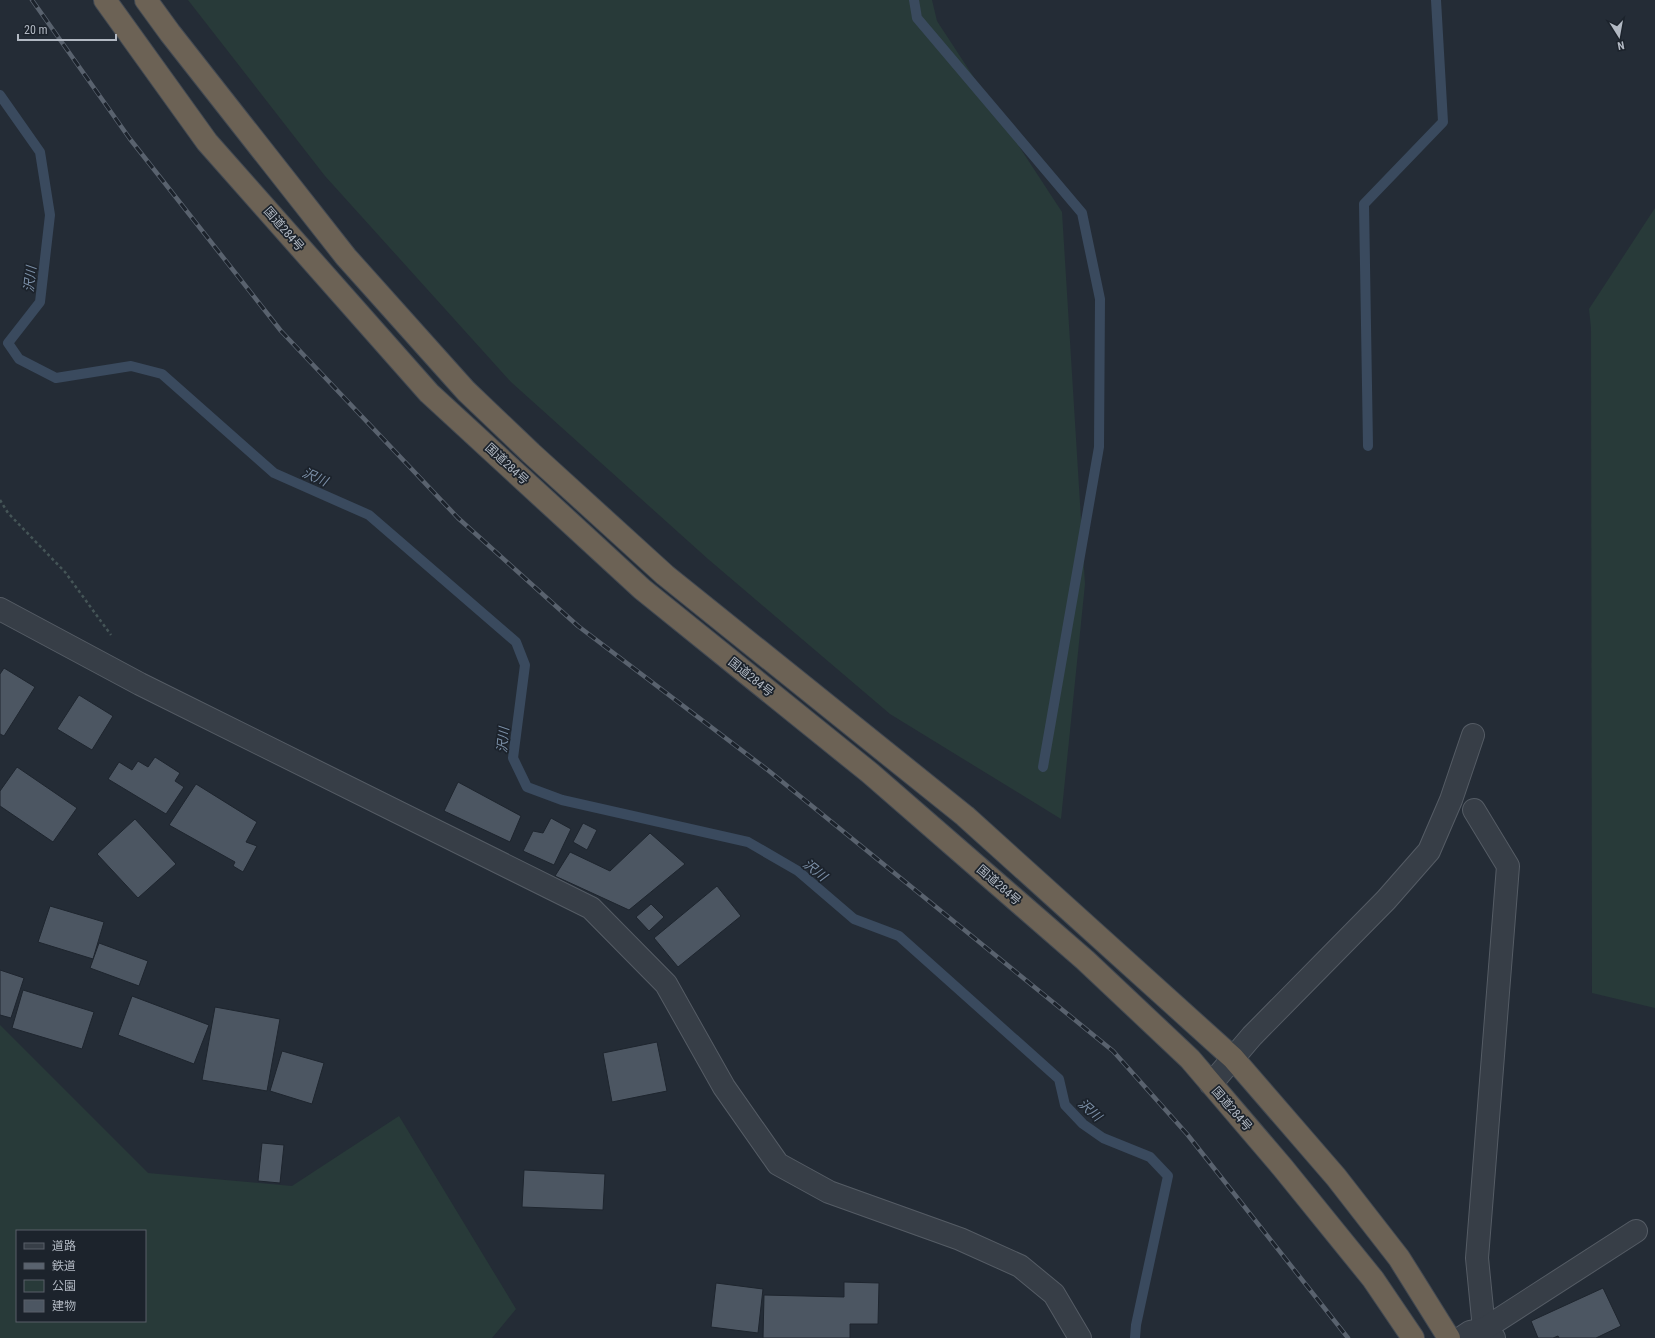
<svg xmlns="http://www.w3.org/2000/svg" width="1655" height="1338" viewBox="0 0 1655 1338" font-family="'Roboto Condensed','Noto Sans JP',sans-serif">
<rect width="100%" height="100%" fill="#242c36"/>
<!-- green -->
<g fill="#283a39" fill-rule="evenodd">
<path d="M188,0H932L937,21L1062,212L1085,584L1061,819L890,714L708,559L511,382L325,176Z"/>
<path d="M1655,208V1008L1592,993L1591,328L1589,309Z"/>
<path d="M0,1025L148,1173L292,1186L399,1116L516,1309L492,1338H0ZM17,1231H145V1321H17Z"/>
</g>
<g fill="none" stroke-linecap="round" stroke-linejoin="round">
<!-- stream -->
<g stroke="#3a4a5e" stroke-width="10">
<path d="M914,0L917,18L1082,213L1100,299L1099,447L1043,767"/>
<path d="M0,95L40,152L50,215L40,302L8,343L19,359L56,378L131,366L162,374L274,473L369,515L516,642L525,665L513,758L527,787L562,800L748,842L798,871L854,919L899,936L1059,1079L1065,1105L1083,1124L1103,1138L1150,1157L1168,1176L1136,1325L1135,1338"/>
<path d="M1368,446L1364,204L1443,122L1436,0"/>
</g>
</g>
<!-- building -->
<g fill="#4c5662" stroke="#1e252e">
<path d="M4,668L35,687L4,736L0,734V674Z"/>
<path d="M79,695L113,716L92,750L57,729Z"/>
<path d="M155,757L180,773L175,781L184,787L166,814L108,779L119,762L132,770L138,761L148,767Z"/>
<path d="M17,767L77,808L53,842L0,806V791Z"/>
<path d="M458,782L521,816L510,842L444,811Z"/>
<path d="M196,784L257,822L246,842L257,846L243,872L233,866L235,862L169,825Z"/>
<path d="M551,818L571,829L554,865L523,851L533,831L543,833Z"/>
<path d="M135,819L176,864L138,898L97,854Z"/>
<path d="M583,823L597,830L587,850L573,842Z"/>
<path d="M650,833L685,864L629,910L555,876L570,852L610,871Z"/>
<path d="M717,886L741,916L678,967L654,938Z"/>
<path d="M651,904L664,917L649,931L636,917Z"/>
<path d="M50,906L104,922L93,959L38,942Z"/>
<path d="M99,943L148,961L139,986L90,968Z"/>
<path d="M0,970L24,978L11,1018L0,1015Z"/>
<path d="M23,990L94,1012L82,1049L12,1028Z"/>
<path d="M132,996L209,1025L194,1064L118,1035Z"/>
<path d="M215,1007L280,1019L267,1091L202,1080Z"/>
<path d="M657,1042L667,1091L612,1102L603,1053Z"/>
<path d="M282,1051L324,1063L312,1104L270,1091Z"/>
<path d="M262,1143L284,1145L280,1183L258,1181Z"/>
<path d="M524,1170L605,1174L603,1210L522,1207Z"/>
<path d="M844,1282L879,1283L878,1324H850V1338H763L764,1295L844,1297Z"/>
<path d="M716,1283L763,1289L758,1333L711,1327Z"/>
<path d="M1603,1288L1621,1326L1596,1338H1559L1558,1336L1553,1338H1538L1531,1321Z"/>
</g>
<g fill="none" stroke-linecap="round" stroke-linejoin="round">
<defs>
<g id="street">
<path d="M0,609L140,684L591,908L666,984L724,1087L778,1164L829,1192L960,1239L1020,1266L1054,1294L1080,1338"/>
<path d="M1474,810L1508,866L1477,1258L1484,1329L1494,1338"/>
<path d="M1211,1084L1252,1036L1386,900L1429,851L1451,800L1473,735"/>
<path d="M1461,1338L1470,1332L1484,1329L1636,1231"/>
</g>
<g id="highway">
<path d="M105,0L207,142L429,393L642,589L870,773L1085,960L1190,1059L1283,1168L1373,1279L1413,1338"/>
<path d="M146,0L170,33L346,257L466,391L531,453L665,575L965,816L1233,1058L1336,1177L1399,1258L1449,1338"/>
</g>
</defs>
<!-- street casing -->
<use href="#street" stroke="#555c65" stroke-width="24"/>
<!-- highway casing -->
<use href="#highway" stroke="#424952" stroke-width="24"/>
<!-- path -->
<path stroke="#455557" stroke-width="2.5" stroke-dasharray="3 3" stroke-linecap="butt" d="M0,500L8,513L65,572L111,635"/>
<!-- street -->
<use href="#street" stroke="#373e47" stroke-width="22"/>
<!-- highway -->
<use href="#highway" stroke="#6c6255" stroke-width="22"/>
<defs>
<path id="rail" d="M32,0L130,139L281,331L458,518L578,626L769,771L1113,1051L1187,1134L1348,1338"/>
</defs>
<!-- rail casing -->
<use href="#rail" stroke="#59626e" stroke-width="4.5"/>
<!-- rail -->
<use href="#rail" stroke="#1c232c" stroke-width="3" stroke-dasharray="9" stroke-linecap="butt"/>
</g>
<g text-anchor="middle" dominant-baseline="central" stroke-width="3.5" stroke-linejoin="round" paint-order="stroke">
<!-- street labels -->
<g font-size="12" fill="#b2b9c3" stroke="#1c232c">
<text transform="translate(284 229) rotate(49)">国道284号</text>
<text transform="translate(507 464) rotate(43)">国道284号</text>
<text transform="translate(751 677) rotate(39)">国道284号</text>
<text transform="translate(999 885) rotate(41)">国道284号</text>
<text transform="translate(1232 1109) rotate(49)">国道284号</text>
</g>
<!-- water labels -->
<g font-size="13" font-style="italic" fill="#7c90a8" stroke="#1c232c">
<text transform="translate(30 279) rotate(-84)">沢川</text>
<text transform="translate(315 477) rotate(24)">沢川</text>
<text transform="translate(503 740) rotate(-85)">沢川</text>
<text transform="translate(815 870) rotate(39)">沢川</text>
<text transform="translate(1090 1110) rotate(42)">沢川</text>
</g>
</g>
<!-- legend -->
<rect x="16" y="1230" width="130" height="92" fill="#1c232c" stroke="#585f68"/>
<rect x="24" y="1243" width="20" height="6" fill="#373e47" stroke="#585f68"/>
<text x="52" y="1250" font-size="12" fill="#b2b9c3">道路</text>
<rect x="24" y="1263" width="20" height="6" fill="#59626e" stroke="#585f68"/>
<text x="52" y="1270" font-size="12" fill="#b2b9c3">鉄道</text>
<rect x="24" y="1280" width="20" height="12" fill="#283a39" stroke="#585f68"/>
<text x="52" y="1290" font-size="12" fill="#b2b9c3">公園</text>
<rect x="24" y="1300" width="20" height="12" fill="#4c5662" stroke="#585f68"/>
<text x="52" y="1310" font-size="12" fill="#b2b9c3">建物</text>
<!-- north arrow -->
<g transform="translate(1619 36) rotate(169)" stroke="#1c232c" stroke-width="3" paint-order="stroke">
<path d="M0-3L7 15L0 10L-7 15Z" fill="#b2b9c3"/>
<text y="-6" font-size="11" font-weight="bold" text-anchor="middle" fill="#b2b9c3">N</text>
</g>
<!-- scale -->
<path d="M18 34v6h98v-6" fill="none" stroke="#b2b9c3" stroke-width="2"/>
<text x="24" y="34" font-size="12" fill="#b2b9c3" stroke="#1c232c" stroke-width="3" paint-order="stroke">20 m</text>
</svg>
